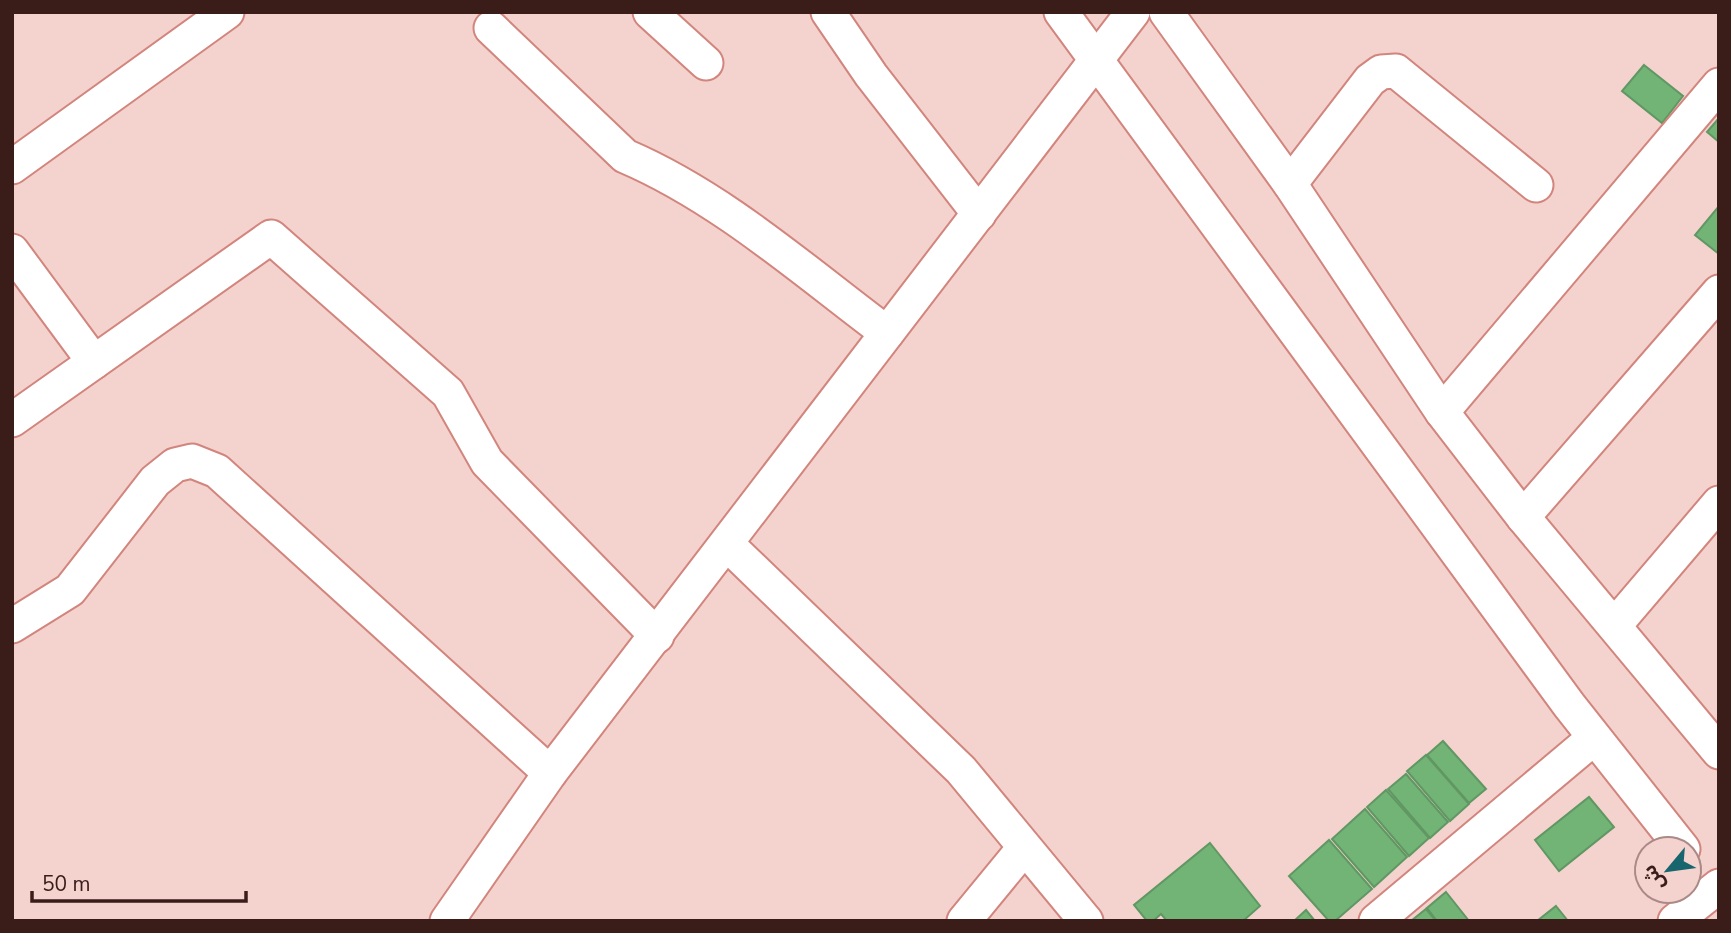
<svg xmlns="http://www.w3.org/2000/svg" width="1731" height="933" viewBox="0 0 1731 933" font-family="'Nunito Sans','Noto Sans Arabic',sans-serif">
<rect width="100%" height="100%" fill="#f4d2ce"/>
<!-- building -->
<g fill="#72b476" stroke="#609763" stroke-width="2">
<path d="M1644,65L1683,96L1662,123L1622,91Z"/>
<path d="M1719,118V142L1707,132Z"/>
<path d="M1719,206V254L1695,235Z"/>
<path d="M1443,741L1486,789L1469,803L1427,755Z"/>
<path d="M1426,755L1469,804L1450,821L1407,771Z"/>
<path d="M1406,774L1448,822L1430,838L1388,789Z"/>
<path d="M1386,790L1429,838L1409,856L1367,807Z"/>
<path d="M1589,797L1614,827L1559,871L1535,840Z"/>
<path d="M1365,809L1407,857L1374,887L1332,839Z"/>
<path d="M1329,840L1372,889L1335,921H1329L1289,876Z"/>
<path d="M1210,843L1260,906L1243,921H1167L1161,914L1153,921H1147L1134,905Z"/>
<path d="M1446,892L1469,921H1437L1427,908Z"/>
<path d="M1556,906L1568,921H1537Z"/>
<path d="M1426,909L1436,921H1411Z"/>
<path d="M1306,910L1315,921H1294Z"/>
</g>
<g fill="none" stroke-linecap="round" stroke-linejoin="round">
<defs>
<g id="minor">
<path d="M650,12L706,63"/>
<path d="M828,12L871,75L979,214"/>
<path d="M1061,12L1569,705L1683,849"/>
<path d="M1166,12L1290,184L1442,412L1523,517L1719,752"/>
<path d="M491,28L625,156C721,197 804,271 887,333"/>
<path d="M12,167L227,12"/>
<path d="M1290,184L1370,80L1381,72L1396,71L1536,185"/>
<path d="M12,251L94,362"/>
<path d="M1442,412L1719,85"/>
<path d="M12,420L271,237L448,393L487,462L657,636"/>
<path d="M1523,517L1719,292"/>
<path d="M727,544L961,770L1086,921"/>
<path d="M1615,625L1719,503"/>
<path d="M12,626L70,590L155,481L175,465L192,461L217,471L550,773"/>
<path d="M447,921L550,773L1133,12"/>
<path d="M964,921L1024,848"/>
<path d="M1376,921L1594,738"/>
<path d="M1675,921L1719,886"/>
</g>
</defs>
<!-- minor casing -->
<use href="#minor" stroke="#d2857d" stroke-width="37"/>
<!-- minor -->
<use href="#minor" stroke="#fff" stroke-width="33"/>
</g>
<!-- border -->
<rect width="1731" height="933" fill="none" stroke="#3a1c19" stroke-width="28"/>
<!-- north arrow -->
<g transform="translate(1668 870) rotate(241)"><circle r="33" fill="#f4d2ce" stroke="#aa8986" stroke-width="2"/>
<path d="M0-5L12 26L0 18L-12 26Z" fill="#18656d"/>
<text y="-10" font-size="19" font-weight="bold" text-anchor="middle" fill="#3a1c19">ش</text>
</g>
<!-- scale -->
<path d="M32 891v10h214v-10" fill="none" stroke="#3a1c19" stroke-width="3.5"/>
<text x="42" y="891" font-size="21" fill="#3a1c19" stroke="#f4d2ce" stroke-width="5" paint-order="stroke">50 m</text>
</svg>
